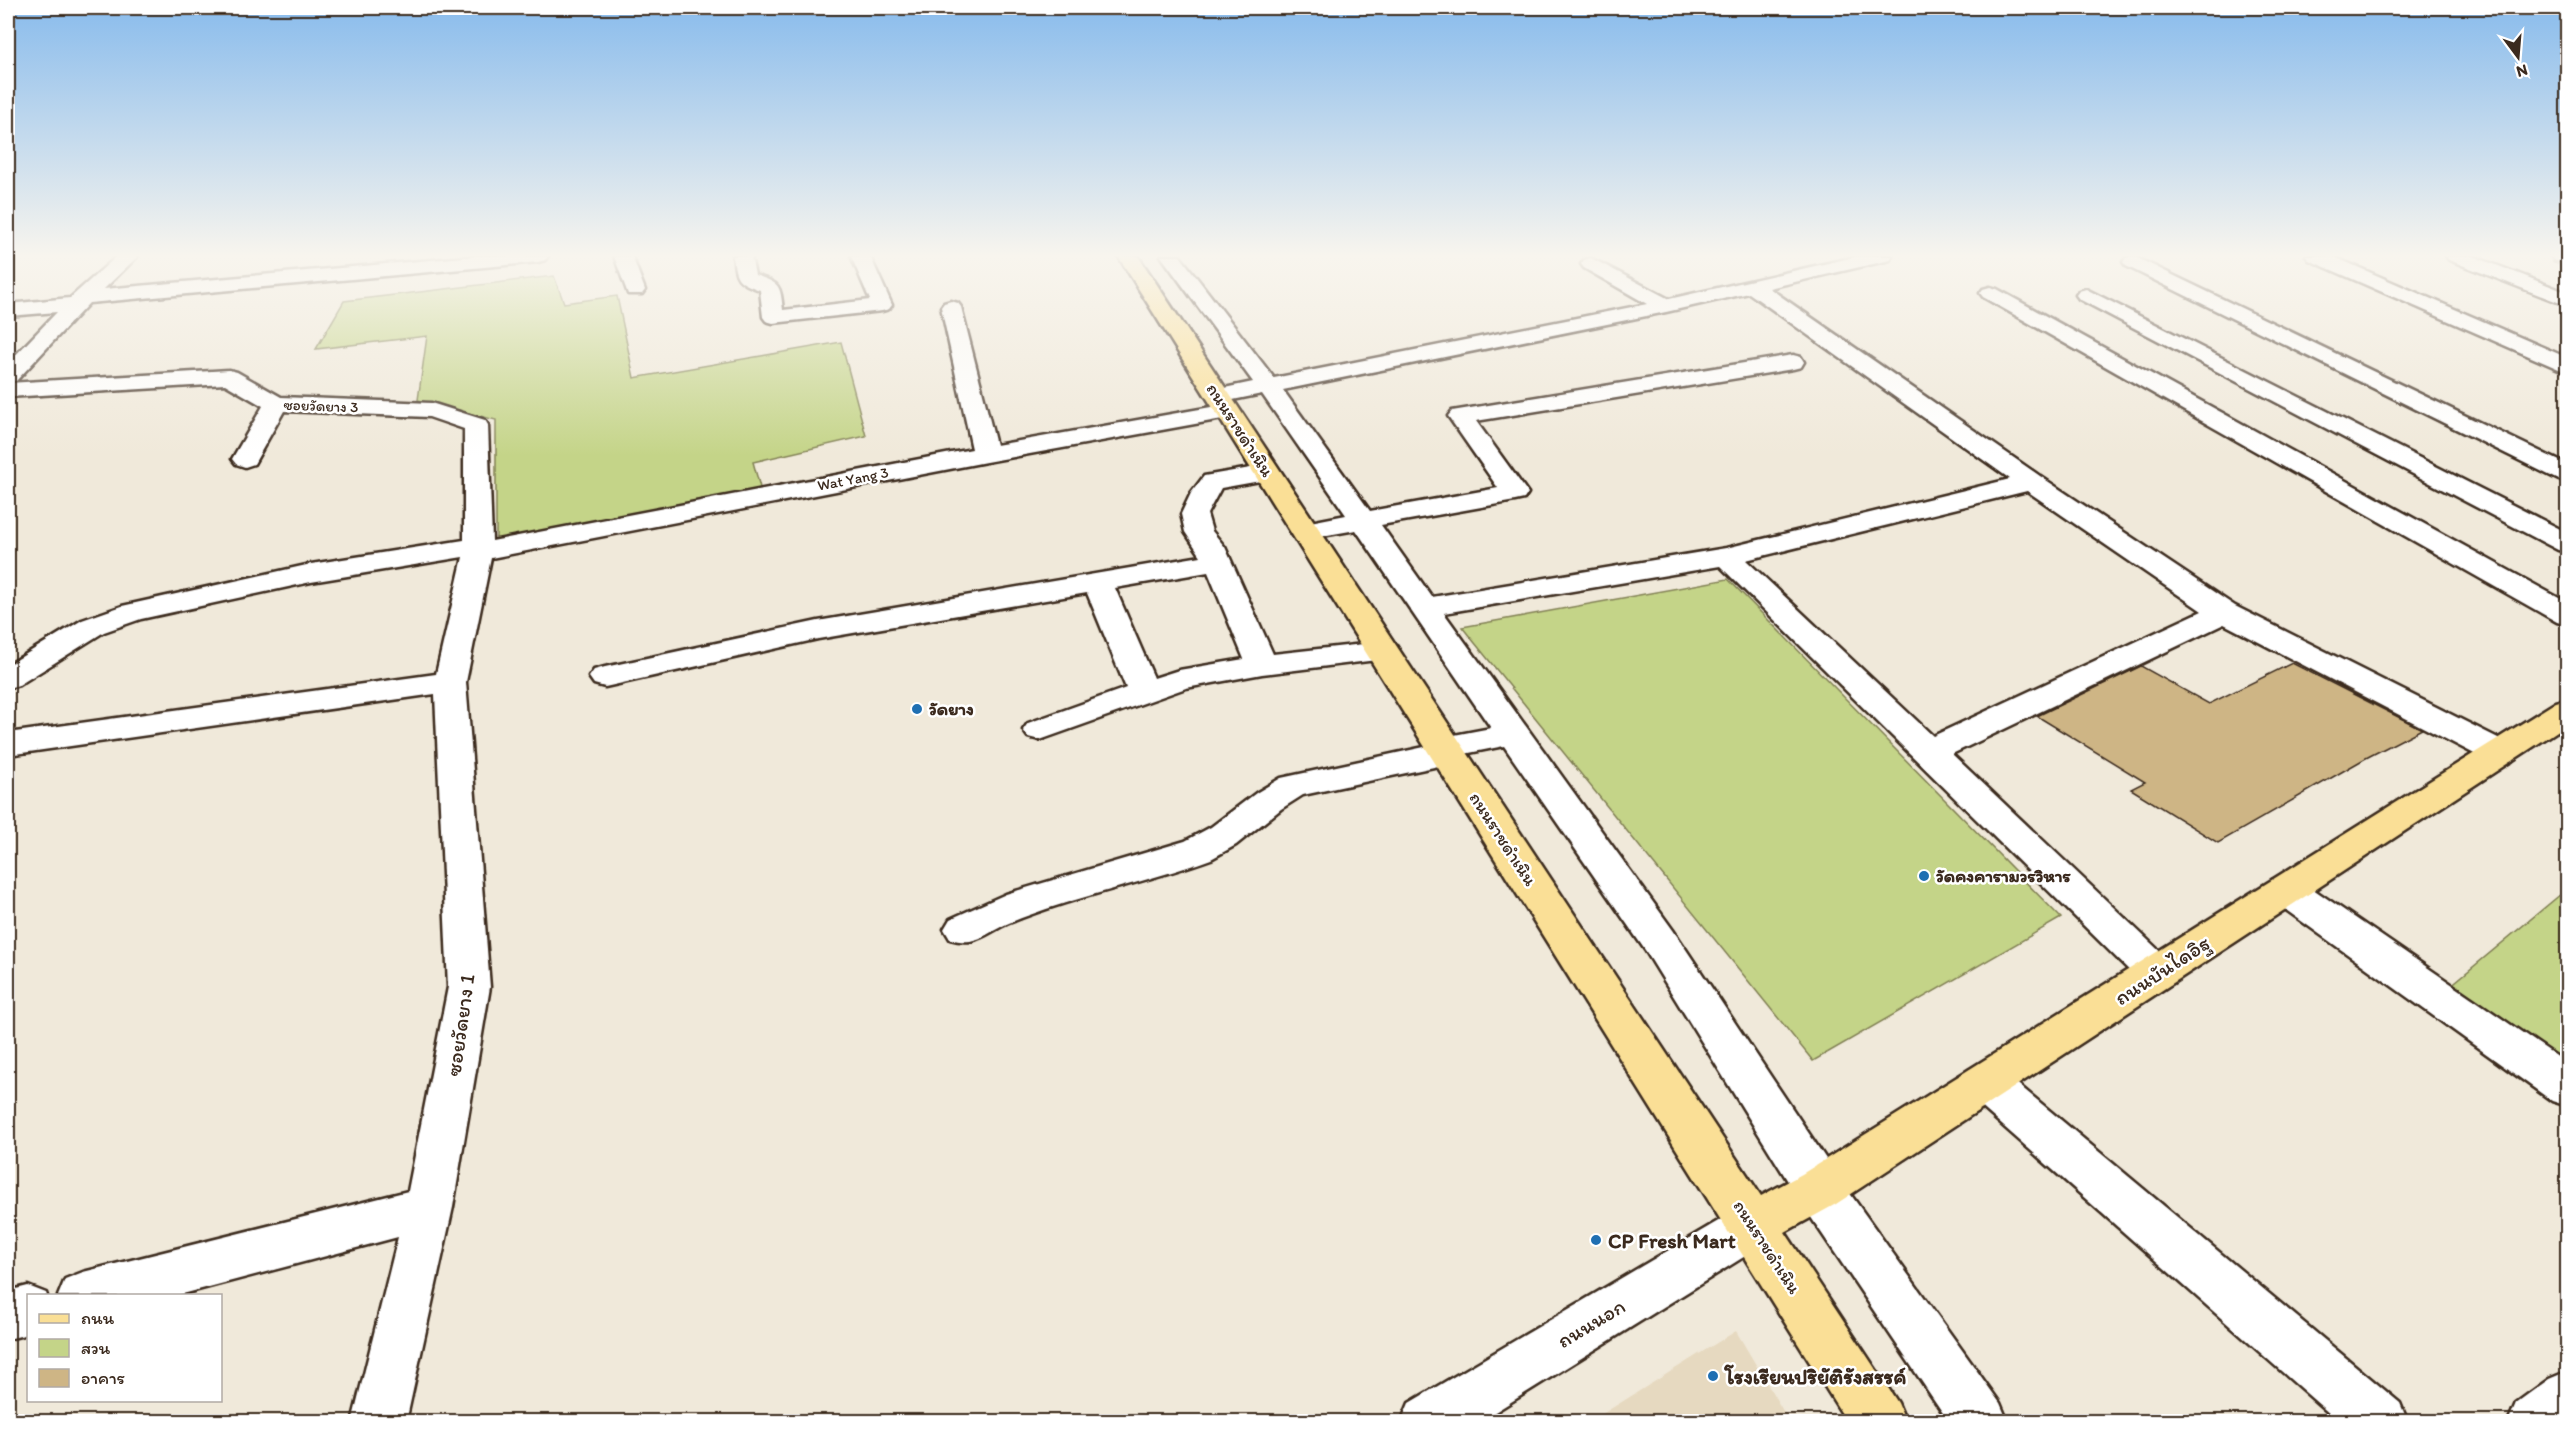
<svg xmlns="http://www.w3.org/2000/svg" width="2575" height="1429" viewBox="0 0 2575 1429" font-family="Itim,'Playpen Sans Thai',sans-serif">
<rect width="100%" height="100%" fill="#f0e9da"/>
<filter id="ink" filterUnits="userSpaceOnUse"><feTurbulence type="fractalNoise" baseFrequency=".0167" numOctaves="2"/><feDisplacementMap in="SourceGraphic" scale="12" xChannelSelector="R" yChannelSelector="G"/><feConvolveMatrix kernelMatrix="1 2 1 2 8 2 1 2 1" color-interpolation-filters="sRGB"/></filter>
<g filter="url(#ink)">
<!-- built -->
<path fill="#e6d9c0" d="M1736,1331L1789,1421H1591Z"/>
<!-- green -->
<g fill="#c4d488" stroke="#807f53" stroke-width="1.5">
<path d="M554,276L564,303L617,296L634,378L841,342L866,436L753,462L761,491L496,543V420L418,400L427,336L316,349L344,301Z"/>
<path d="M1728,579L2061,918L1813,1061L1462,627Z"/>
<path d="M2567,889V1069L2449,987Z"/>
</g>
<!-- building -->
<path fill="#ceb585" stroke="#3b2a1e" stroke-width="1.5" d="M2292,663L2422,729L2366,758L2218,843L2131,789L2145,782L2037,716L2141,666L2209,704Z"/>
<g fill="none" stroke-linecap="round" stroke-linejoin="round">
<defs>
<g id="minor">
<path d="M117,256H138L104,289L476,256H548L545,260L538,262L89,303L16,381L8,383V363L57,312L8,316V304L70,298Z"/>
<path d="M614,256H632L645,290L642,294H628Z"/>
<path d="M733,256H751L755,275C780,284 780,283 783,310L870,300L851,256H870L892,305L889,309L882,311L773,323L766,321L763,317L760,290C737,281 736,281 733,256Z"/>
<path d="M1161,256H1180L1274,378L1647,304L1584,268L1581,264L1584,260L1591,258L1669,299L1859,256H1892L1890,260L1769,288L2040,476L2235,606L2512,745L2517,753L2512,761L2500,764L2488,761L2224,624L1952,754L2171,962L2177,973L2171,984L2157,989L2143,984L1720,566L1444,613L1673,930L1836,1174L2000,1403L2008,1422H1949L1802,1204L1645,950L1504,746L1464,754L1460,761L1448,764L1303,795L1281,809L1236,845L1211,859C1145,883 1075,896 1009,923C986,933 976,947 950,939L944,929L950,919L1006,894L1185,841L1211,827L1256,793L1281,778L1429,746L1433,739L1491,728L1356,530L1305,539L1295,537L1291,531L1295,525L1346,515L1262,394L1218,403L1210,401L1206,396L1210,391L1253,382ZM1749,293L2010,479L1726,548L1432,597L1381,525L1515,501L1524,499L1528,493L1476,421L1793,369L1801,367L1804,362L1801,357L1793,355L1452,411L1448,416L1498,488L1370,511L1283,390L1666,312ZM2027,491L2202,611L1933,736L1746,560Z"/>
<path d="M2133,256L2568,465V483L2559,480L2126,266L2123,262L2126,258Z"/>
<path d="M2306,256H2332L2568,358V373L2309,260Z"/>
<path d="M2446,256H2473L2568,293V306L2449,260Z"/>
<path d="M2551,256H2568V264L2554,260Z"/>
<path d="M1990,287L1997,289L2568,603V625L2557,622L1983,297L1980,293L1983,289Z"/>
<path d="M2086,289L2568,533V552L2558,550L2079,299L2076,295L2079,291Z"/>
<path d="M951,301L958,303L961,307L996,445L1228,404L1236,406L1240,411L1236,416L1228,418L986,462L491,558L466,682L490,987L453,1207L406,1422H352L398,1237L175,1296H58L65,1279L83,1272L408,1191L448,987L435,694L8,755V733L436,674L463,557L311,582L141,619L104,632L19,685L8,688V665L82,620L122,606L311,564L464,540V429L429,417L284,411L254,464L245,467L236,464L232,459L263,406L225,384L8,397V383L229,370L237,372L281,397L431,403L485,420L488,425L492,541L972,449L941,307L944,303Z"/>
<path d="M1268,465L1277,468L1281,473L1277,478L1221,488L1207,514L1212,531L1225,547L1273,654L1382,642L1393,644L1398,651L1393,658L1262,674L1186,688L1040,740L1028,737L1023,730L1028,723L1126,688L1087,593L818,639L605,687L594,684L589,677L594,670L605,667L818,621L1201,556L1185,532L1181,514L1191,493L1204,476ZM1208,572L1244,659L1179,670L1154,678L1115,588Z"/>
<path d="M2286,876L2300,880L2568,1064V1106L2552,1101L2272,900L2267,890L2272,880Z"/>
<path d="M1985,1065L2001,1070L2400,1403L2408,1422H2339L1969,1096L1963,1083L1969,1070Z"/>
<path d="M1754,1203L1771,1210L1778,1225L1771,1240L1479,1422H1401L1409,1403L1737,1210Z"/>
<path d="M28,1286L46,1293L47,1296H28V1334L8,1339V1291Z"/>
<path d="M2568,1371V1422H2508L2516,1403L2549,1379Z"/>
</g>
<path id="major" d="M1118,256H1138L1761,1196L1802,1174L2556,702L2568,699V724L1836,1204L1785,1232L1898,1403L1906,1422H1847Z"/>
</defs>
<!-- minor casing -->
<use href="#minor" stroke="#3b2a1e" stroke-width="5"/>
<!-- major casing -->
<use href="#major" stroke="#3b2a1e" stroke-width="5"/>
<!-- minor -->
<use href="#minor" fill="#fff" fill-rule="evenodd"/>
<!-- major -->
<use href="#major" fill="#fadf96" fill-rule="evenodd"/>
</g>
</g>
<!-- sky -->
<linearGradient id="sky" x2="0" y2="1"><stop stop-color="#88bbec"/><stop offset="0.56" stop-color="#f8f5ee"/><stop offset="1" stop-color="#f8f5ee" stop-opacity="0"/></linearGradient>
<rect width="2575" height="456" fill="url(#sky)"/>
<!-- markers -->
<g fill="#1f6fb2" stroke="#fff" stroke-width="2">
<circle cx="917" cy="709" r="6"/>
<circle cx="1924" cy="876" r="6"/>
<circle cx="1596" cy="1240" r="6"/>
<circle cx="1713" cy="1376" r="6"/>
</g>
<g text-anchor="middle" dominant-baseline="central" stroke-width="5" stroke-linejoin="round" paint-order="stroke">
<!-- far-street labels -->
<g font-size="15" fill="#3b2a1e" stroke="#fff">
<text transform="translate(321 406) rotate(2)">ซอยวัดยาง 3</text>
<text transform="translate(853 479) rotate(-11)">Wat Yang 3</text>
</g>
<!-- street labels -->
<g font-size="18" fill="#3b2a1e" stroke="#fff">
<text transform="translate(1240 430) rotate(57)">ถนนราชดำเนิน</text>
<text transform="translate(1503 839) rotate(57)">ถนนราชดำเนิน</text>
<text transform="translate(1767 1247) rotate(57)">ถนนราชดำเนิน</text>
</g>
<!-- poi labels -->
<g font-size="18" font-weight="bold" fill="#3b2a1e" stroke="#fff" text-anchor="start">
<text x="929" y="709">วัดยาง</text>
<text x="1936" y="876">วัดคงคารามวรวิหาร</text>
</g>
<!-- near-street labels -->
<g font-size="21" fill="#3b2a1e" stroke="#fff">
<text transform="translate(2162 970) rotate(-33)">ถนนบันไดอิฐ</text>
<text transform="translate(460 1025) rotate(-82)">ซอยวัดยาง 1</text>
<text transform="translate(1591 1323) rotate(-31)">ถนนนอก</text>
</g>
<!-- near-poi labels -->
<g font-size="21" font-weight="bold" fill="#3b2a1e" stroke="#fff" text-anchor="start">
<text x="1608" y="1240">CP Fresh Mart</text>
<text x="1725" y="1376">โรงเรียนปริยัติรังสรรค์</text>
</g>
</g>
<!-- margin -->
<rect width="2575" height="1429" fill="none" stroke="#fff" stroke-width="30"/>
<rect x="15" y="15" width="2545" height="1399" fill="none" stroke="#3b2a1e" stroke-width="2" filter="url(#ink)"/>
<!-- legend -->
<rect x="27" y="1294" width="195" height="108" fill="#ffffff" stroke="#b1aaa5" stroke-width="1.5"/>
<rect x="39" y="1314" width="30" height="9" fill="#fadf96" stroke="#b1aaa5" stroke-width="1.5"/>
<text x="81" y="1324" font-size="18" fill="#3b2a1e">ถนน</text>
<rect x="39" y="1339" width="30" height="18" fill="#c4d488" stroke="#b1aaa5" stroke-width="1.5"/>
<text x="81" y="1354" font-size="18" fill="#3b2a1e">สวน</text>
<rect x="39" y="1369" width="30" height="18" fill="#ceb585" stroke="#b1aaa5" stroke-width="1.5"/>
<text x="81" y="1384" font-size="18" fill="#3b2a1e">อาคาร</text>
<!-- north arrow -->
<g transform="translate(2518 57) rotate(164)" stroke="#ffffff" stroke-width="4.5" paint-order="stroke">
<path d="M0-4.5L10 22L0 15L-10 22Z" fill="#3b2a1e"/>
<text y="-9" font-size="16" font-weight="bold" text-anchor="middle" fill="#3b2a1e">N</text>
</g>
</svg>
